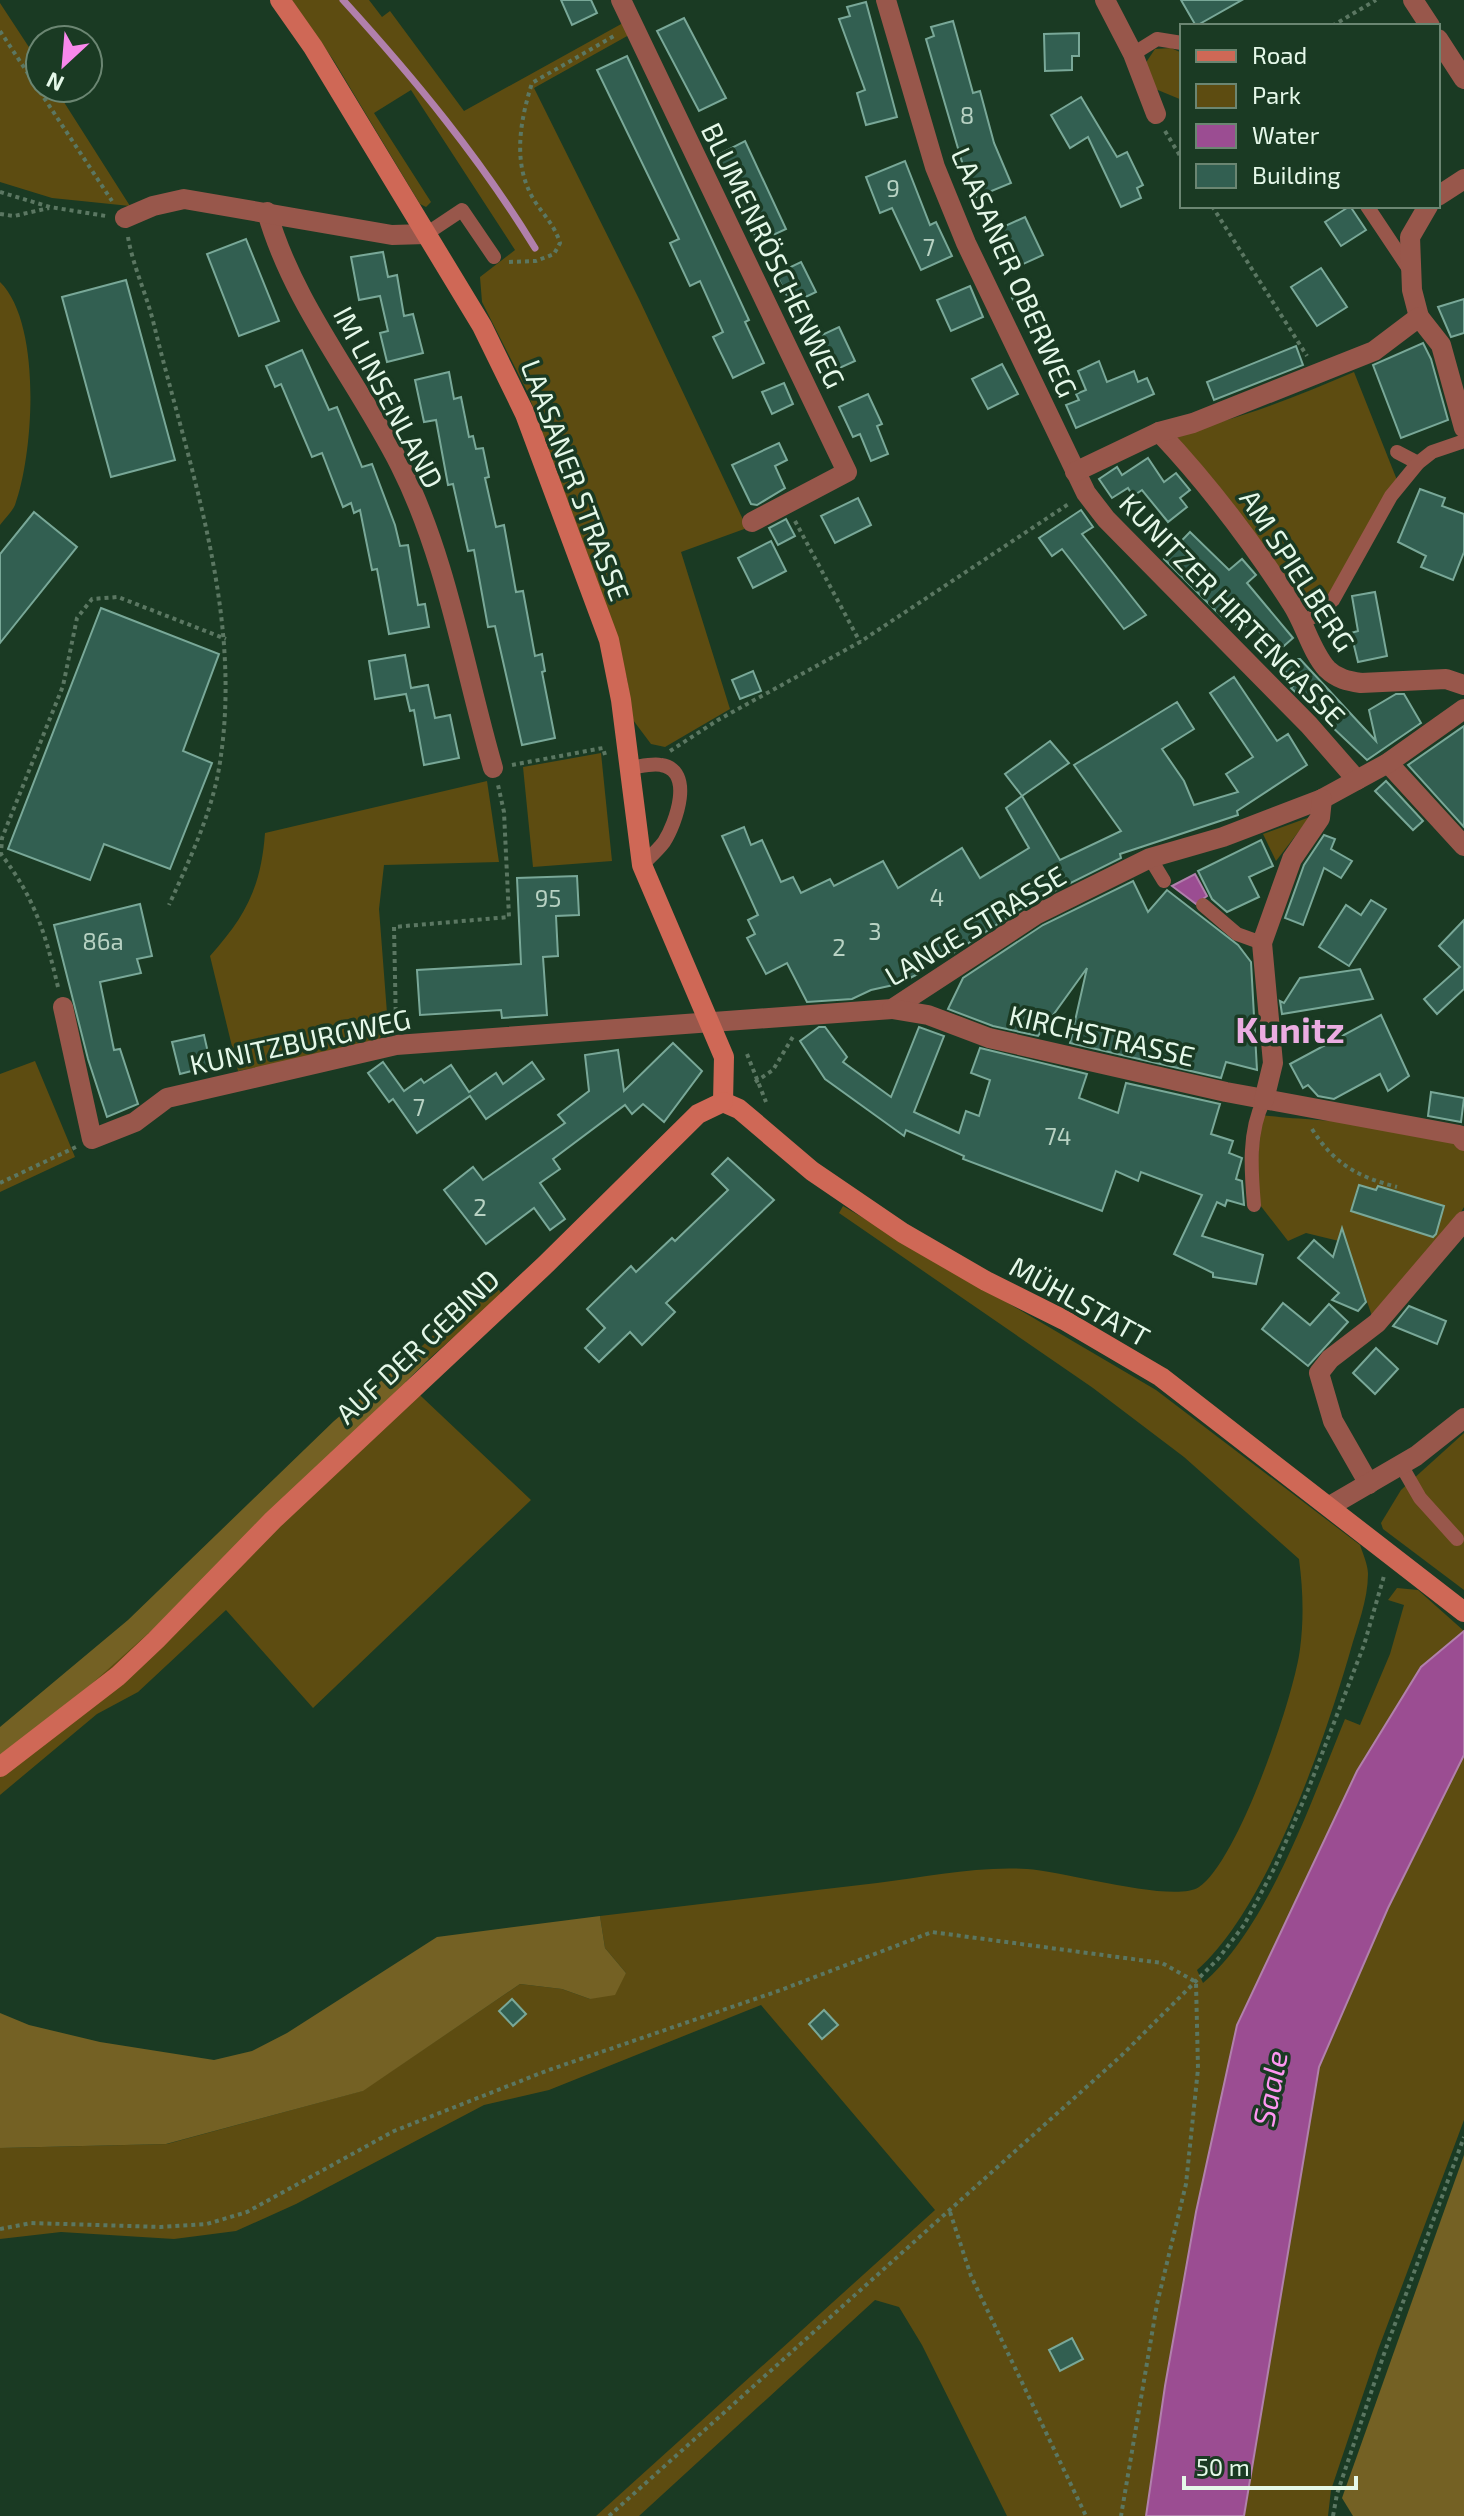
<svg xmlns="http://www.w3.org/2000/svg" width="1464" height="2516" viewBox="0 0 1464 2516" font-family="'Exo 2',sans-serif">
<rect width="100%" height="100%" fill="#1a3a23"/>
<!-- green -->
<g fill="#5d4c11">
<path d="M292,0H369L382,17L390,11L464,111L623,23L629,35L534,88L639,299L747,528L681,552L730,709L665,747L651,744L633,720L627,679L603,596L527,391L482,302L480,277L515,250L411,90L374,113L431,202L426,207L420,204L334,61Z"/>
<path d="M0,3L40,64V88H55L130,206L52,198L0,182Z"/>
<path d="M1171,48L1182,53V100L1153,88L1145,64L1155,49Z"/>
<path d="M0,282C42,323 34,453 15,505C12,512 5,518 0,525Z"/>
<path d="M1354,372L1397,480L1326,600L1313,611L1303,607L1166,435C1231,423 1293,398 1354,372Z"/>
<path d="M601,753L612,861L533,867L523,767Z"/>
<path d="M487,781L499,862L384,865L379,909L388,1026L375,1045L238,1071L210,956C246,916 261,887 265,833Z"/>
<path d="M1310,817L1276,861L1263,834Z"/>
<path d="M35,1061L75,1157L0,1192V1074Z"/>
<path d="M1262,1115C1317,1123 1421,1119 1464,1150V1207L1444,1240L1373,1319L1347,1243L1306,1233L1288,1241L1260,1205L1257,1167Z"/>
<path d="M843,1206L1156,1390L1360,1545C1363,1554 1368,1565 1368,1574C1368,1600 1357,1627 1350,1652C1324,1742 1267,1909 1197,1970L1203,1983C1268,1928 1312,1799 1345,1719L1360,1725L1390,1654L1404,1605L1388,1600L1397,1588L1418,1590L1464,1631L1421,1667L1357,1771L1237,2025L1196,2212L1165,2386L1146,2516H1007L922,2345L899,2307L875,2300L639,2516H596L935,2210L761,2005L549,2090L484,2105L296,2204L236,2231L174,2239L61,2232L0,2239V2148L167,2144L362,2091L520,1984L562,1989L590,1999L626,1973L605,1948L600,1916C692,1905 784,1894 877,1883C927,1877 976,1866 1027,1869C1064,1871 1174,1904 1199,1887C1238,1861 1294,1697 1300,1649C1304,1618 1303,1590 1299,1559L1184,1457L1093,1388L839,1213Z"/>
<path d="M491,1279L502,1294L429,1359L421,1347Z"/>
<path d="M405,1381L531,1500L313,1708L226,1610L138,1692L97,1714L0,1795V1755L268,1515Z"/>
<path d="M1464,1433V1590L1383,1529L1381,1523L1401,1490Z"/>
<path d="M1464,1755V2120L1378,2350L1331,2490L1328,2516H1244L1319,2067L1388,1908Z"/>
</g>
<!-- forest -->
<g fill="#746124">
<path d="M421,1347L429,1359L152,1630L87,1688L0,1755V1727L128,1620L334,1421Z"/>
<path d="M600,1916L605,1948L626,1973L615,1995L590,1999L562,1989L520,1984L363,2091L166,2144L0,2148V2013L29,2025L100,2042L214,2060L252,2051L287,2033L437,1937Z"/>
<path d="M1464,2155V2516H1353L1342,2498Z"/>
</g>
<!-- water -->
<g fill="#9b4d92" stroke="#b180ac" stroke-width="2">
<path d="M1195,874L1207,896L1196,904L1172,886Z"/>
<path d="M1464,1631V1755L1388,1908L1319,2067L1244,2516H1146L1165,2386L1196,2212L1237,2025L1357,1771L1421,1667Z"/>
</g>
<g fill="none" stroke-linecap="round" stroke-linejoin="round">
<!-- stream -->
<path stroke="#b180ac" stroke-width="7" d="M343,0C414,78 480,158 535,248"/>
</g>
<!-- building -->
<g fill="#325f51" stroke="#79a898" stroke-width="2">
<path d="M561,0H591L597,13L572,25Z"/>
<path d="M1181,0H1242L1196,26Z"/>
<path d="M866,2L897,117L866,125L857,93L865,90L839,19L850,16L847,7Z"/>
<path d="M684,18L726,98L699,111L657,31Z"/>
<path d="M953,21L973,93L980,91L994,143L1011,183L977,197L962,162L926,39L934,36L931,27Z"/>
<path d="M1079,33V56H1072V70L1045,71L1044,34Z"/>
<path d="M627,56L749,320L745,322L764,363L733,378L713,337L723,332L700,281L690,286L670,243L679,239L597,70Z"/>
<path d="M1081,97L1117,157L1127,152L1143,185L1137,188L1141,198L1121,207L1088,137L1070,148L1051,115Z"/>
<path d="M745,141L786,229L758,242L716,156Z"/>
<path d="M905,161L930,225L936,222L952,256L921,270L892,208L880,213L866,177Z"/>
<path d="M1350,206L1366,230L1341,246L1325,222Z"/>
<path d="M1025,217L1043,255L1010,270L992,232Z"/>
<path d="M246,239L279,321L239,336L207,254Z"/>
<path d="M383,252L388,277L397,275L404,316L413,314L423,353L387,362L380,333L388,331L380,296L359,300L351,257Z"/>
<path d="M801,262L816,292L791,304L776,274Z"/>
<path d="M1321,268L1347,307L1317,326L1291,287Z"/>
<path d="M126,280L175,460L111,477L62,297Z"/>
<path d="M970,286L983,317L951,331L937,300Z"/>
<path d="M1029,288L1039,306L1023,315L1012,298Z"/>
<path d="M1464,299V333L1451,337L1438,307Z"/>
<path d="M839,327L855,361L824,375L809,341Z"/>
<path d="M1423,343L1431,359L1448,420L1401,438L1373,365Z"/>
<path d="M1296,346L1303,365L1214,400L1207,382Z"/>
<path d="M302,350L329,410L337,407L362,467L372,464L395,525L400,546L408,545L418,605L425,604L429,627L389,634L377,569L372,570L360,510L354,513L351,503L343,507L322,453L312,457L281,384L275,387L266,366Z"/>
<path d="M1099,361L1107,382L1134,371L1138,382L1147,378L1154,394L1076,428L1066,405L1079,400L1076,394L1086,390L1078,371Z"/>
<path d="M1002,364L1018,394L988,409L972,379Z"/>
<path d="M449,372L454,399L461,397L469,437L473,436L476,449L483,448L489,477L485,478L496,527L504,525L516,592L523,591L535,656L542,654L545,671L542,672L555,738L522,745L495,626L488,627L474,550L468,551L453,484L448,485L436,420L424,422L415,380Z"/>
<path d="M784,383L793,404L772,414L762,392Z"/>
<path d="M868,394L882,424L877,426L888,454L871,461L860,434L853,437L839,407Z"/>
<path d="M779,443L787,460L775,466L785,488L757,505L751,504L732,465Z"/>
<path d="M1148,458L1164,482L1176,473L1190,490L1180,498L1187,507L1168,522L1142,490L1133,496L1128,488L1112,498L1099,479L1117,467L1122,475Z"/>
<path d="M1420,489L1445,498L1442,506L1464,514V552L1453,580L1421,567L1426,556L1398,542Z"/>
<path d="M858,498L871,525L835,543L821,516Z"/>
<path d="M1081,510L1093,527L1082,534L1146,615L1124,629L1062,549L1052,556L1039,538Z"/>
<path d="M34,512L77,547L0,643V554Z"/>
<path d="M786,519L795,536L778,545L769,528Z"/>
<path d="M1190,532L1229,570L1242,559L1256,575L1247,583L1293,638L1277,652L1251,622L1241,630L1228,616L1225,620L1164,559Z"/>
<path d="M771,541L786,571L753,588L738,558Z"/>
<path d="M1375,592L1387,656L1358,662L1351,633L1358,631L1352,596Z"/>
<path d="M101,608L219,654L183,751L212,763L170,869L104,844L90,880L8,849Z"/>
<path d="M405,655L411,688L428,685L435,718L450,715L459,758L424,765L414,710L410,711L406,694L375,699L369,661Z"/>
<path d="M1293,659H1300L1376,741L1369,710L1396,694H1404L1421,723L1367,760L1291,688L1296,683L1283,669Z"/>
<path d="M753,671L761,691L740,699L732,680Z"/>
<path d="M1234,677L1277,741L1288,734L1307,765L1237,811L1238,815L1120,854L1121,858L1030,903L947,957L941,952L917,967L920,973L898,984L871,990L852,999L807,1002L787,963L766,974L747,938L755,934L748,920L758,915L722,836L744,827L751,845L762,840L781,882L793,877L801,893L830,879L834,886L883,861L898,888L962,848L980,878L1029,848L1006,808L1022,796L1060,860L1121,831L1074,765L1177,702L1194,729L1162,749L1184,781L1194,805L1238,792L1226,774L1253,757L1210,693Z"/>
<path d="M1464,726V827L1408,765Z"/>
<path d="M1050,741L1069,763L1022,796L1005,774Z"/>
<path d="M1386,781L1423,821L1413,830L1375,791Z"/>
<path d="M1324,835L1335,839L1331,849L1352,861L1341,878L1324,868L1303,925L1285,918L1304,865Z"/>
<path d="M1261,840L1273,866L1249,877L1259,897L1227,912L1212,899L1198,871Z"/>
<path d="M577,876L579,915L556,916L558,956L543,957L547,1015L502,1018L501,1010L420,1015L417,970L521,964L517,878Z"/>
<path d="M1133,881L1148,912L1167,890L1238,945L1251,962L1257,1070L1226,1062L1221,1078L1070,1043L1087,968L1038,1036L993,1026L948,1009L963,978L1043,925Z"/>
<path d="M1371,900L1386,909L1349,966L1319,947L1346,905L1361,915Z"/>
<path d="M140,904L152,956L137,959L141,973L100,982L114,1050L120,1049L138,1104L107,1117L88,1059L54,925Z"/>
<path d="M1464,920V989L1437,1014L1424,999L1460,967L1439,946Z"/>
<path d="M1360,969L1373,999L1282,1014L1280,1001L1284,1003L1300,978Z"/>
<path d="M1381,1015L1409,1076L1388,1091L1380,1074L1334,1099L1318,1096L1308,1085L1303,1088L1290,1064Z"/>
<path d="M819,1027H825L847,1057L843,1062L891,1097L919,1027L944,1036L914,1112L959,1133L966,1111L979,1116L990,1080L971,1073L980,1048L1087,1074L1079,1098L1118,1113L1126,1083L1220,1104L1211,1134L1233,1141L1229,1153L1242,1158L1236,1179L1242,1181L1244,1205L1227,1200L1225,1206L1217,1202L1202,1236L1263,1255L1256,1284L1213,1277V1273L1174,1254L1202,1195L1141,1172L1138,1181L1116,1171L1102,1211L963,1159L964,1156L906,1130L904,1136L825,1079L800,1041Z"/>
<path d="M204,1035L211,1066L180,1074L172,1042Z"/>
<path d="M673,1043L702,1071L664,1122L643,1104L632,1114L625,1105L553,1159L560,1169L540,1183L565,1219L550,1230L534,1208L486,1244L444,1190L473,1167L483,1180L565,1123L558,1115L589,1091L585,1055L618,1050L624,1091Z"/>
<path d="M383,1062L404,1091L421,1079L424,1083L451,1065L469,1092L496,1073L503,1084L532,1062L544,1079L486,1119L470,1096L417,1133L393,1099L389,1102L368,1073Z"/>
<path d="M1431,1092L1464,1098L1461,1122L1428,1116Z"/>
<path d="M728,1158L774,1200L666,1303L675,1312L642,1345L630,1332L599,1362L585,1348L605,1328L587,1309L631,1266L636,1272L672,1238L675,1241L728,1190L712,1174Z"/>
<path d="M1359,1185L1376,1190L1378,1186L1444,1206L1436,1234L1433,1237L1351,1211Z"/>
<path d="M1342,1228L1366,1302L1358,1311L1332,1300L1339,1293L1298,1258L1314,1240L1333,1257Z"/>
<path d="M1283,1303L1310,1325L1329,1304L1348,1322L1308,1366L1262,1329Z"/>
<path d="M1409,1306L1446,1321L1437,1344L1393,1326Z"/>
<path d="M1376,1348L1398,1369L1375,1394L1353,1373Z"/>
<path d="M512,1999L526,2014L513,2026L499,2011Z"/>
<path d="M824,2010L838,2025L822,2039L809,2024Z"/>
<path d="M1072,2338L1083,2359L1060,2371L1049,2350Z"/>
</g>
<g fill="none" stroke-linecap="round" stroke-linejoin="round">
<!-- path -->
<g stroke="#5b7762" stroke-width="4" stroke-dasharray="4 4" stroke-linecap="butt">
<path d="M1332,26L1376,0"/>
<path d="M0,31L112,201"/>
<path d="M1165,131L1182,159"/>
<path d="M0,192L50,207L106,216"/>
<path d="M1212,206L1307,356"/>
<path d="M0,214L14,216L49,208"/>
<path d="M128,237C133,267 147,295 154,325C190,471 246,621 218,774C209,819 188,863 169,905"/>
<path d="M509,262L536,261L554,254L560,243C554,224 544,216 534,200C512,164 520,121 532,83L614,36"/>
<path d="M795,521L860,642"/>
<path d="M670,751L718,720L860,642L1070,503"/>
<path d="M512,765L603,748L605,755"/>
<path d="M58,987C45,932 35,899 1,854L2,838L63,686L77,618L92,599L118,597L226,639"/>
<path d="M396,1027L394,927L509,917L504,812L498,785"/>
<path d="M747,1054L766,1102"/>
<path d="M755,1082L773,1070L794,1035"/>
<path d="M1312,1129C1334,1164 1358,1177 1397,1187"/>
<path d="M0,1183L76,1147"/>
<path d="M950,2212L971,2276L1086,2516"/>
<path d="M0,2229L31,2223L161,2227L207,2224L247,2212L394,2131L546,2071L781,1990L932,1932L1162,1963L1196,1982L1198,2069L1186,2184L1157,2304L1121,2516"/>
<path d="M609,2516L1121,2056L1218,1959L1244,1925L1275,1867L1308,1790L1364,1645L1384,1576"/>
<path d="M1333,2516L1337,2494L1385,2351L1464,2137"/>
</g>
<!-- lane -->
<g stroke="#98574b" stroke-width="14">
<path d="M1133,54L1157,39L1182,43"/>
<path d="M1367,206L1411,272"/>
<path d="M426,234L462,210L494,257"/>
<path d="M1397,452L1418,463"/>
<path d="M1303,620L1316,616L1333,600L1391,496L1418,463L1432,452L1464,441"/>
<path d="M629,768C639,767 651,763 661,765C695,770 676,823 664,842C658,850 649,858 642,865"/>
<path d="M1150,858L1164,881"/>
<path d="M1203,905L1237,934L1262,943"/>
<path d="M1254,1205C1251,1170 1248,1132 1264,1100"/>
<path d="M1401,1465L1420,1498L1457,1539"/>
</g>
<!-- street -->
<g stroke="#98574b" stroke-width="20">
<path d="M621,0L847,472L752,522"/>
<path d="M886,0L935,167L966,243L1086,493L1106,519L1309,725L1357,780"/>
<path d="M1105,0L1133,54L1156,114"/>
<path d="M1413,0L1430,26"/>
<path d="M1438,39L1464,79"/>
<path d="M1438,196L1464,179"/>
<path d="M267,212C293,304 357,380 400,465C447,558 464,668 493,768"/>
<path d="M125,218L153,206L184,199L392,235L426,234"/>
<path d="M1419,317L1412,290L1410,237L1428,206"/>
<path d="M1159,432C1210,486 1252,542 1292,604C1305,624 1311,651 1327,669C1337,679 1348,681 1361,683L1446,679L1464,685"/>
<path d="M1075,472L1159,432L1193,423L1374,351L1419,317L1441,345L1464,428"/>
<path d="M1388,763L1464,846"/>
<path d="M63,1007L92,1139L135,1122L167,1098L396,1045L892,1009L1037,914L1150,858L1223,837L1322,799L1388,763L1464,709"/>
<path d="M892,1009L928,1015L989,1038L1226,1092L1459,1135L1464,1141"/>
<path d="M1264,1100L1273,1063L1262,943L1292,859L1320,818L1322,799"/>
<path d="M1369,1484L1333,1421L1319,1373L1330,1359L1377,1323L1464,1221"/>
<path d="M1330,1506L1416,1456L1464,1418"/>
</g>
<!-- secondary -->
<g stroke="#cf6856" stroke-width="20">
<path d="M280,0L313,47L482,326L525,414L609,640L621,700L642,865L724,1057L723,1102"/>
<path d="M723,1102L739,1109L812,1171L903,1233L986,1281L1064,1320L1161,1377L1464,1612"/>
<path d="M0,1767L118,1676L156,1640L273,1520L544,1266L698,1114L723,1102"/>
</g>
</g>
<g text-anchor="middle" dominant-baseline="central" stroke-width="7" stroke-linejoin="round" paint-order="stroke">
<!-- number labels -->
<g font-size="24" fill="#b8d2c3">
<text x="967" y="114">8</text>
<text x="893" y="187">9</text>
<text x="929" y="246">7</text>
<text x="937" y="896">4</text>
<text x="548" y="897">95</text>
<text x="875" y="930">3</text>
<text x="103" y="940">86a</text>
<text x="839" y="946">2</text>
<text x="419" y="1106">7</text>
<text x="1058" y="1135">74</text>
<text x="480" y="1206">2</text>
</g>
<!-- street labels -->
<g font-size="28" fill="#e5f8e9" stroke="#1a3a23">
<text transform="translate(774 255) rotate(64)">BLUMENRÖSCHENWEG</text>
<text transform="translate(1015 272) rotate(66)">LAASANER OBERWEG</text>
<text transform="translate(389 397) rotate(62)">IM LINSENLAND</text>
<text transform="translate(576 480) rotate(69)">LAASANER STRASSE</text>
<text transform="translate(1298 570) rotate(57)">AM SPIELBERG</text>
<text transform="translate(1233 609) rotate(46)">KUNITZER HIRTENGASSE</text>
<text transform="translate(975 925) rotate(-31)">LANGE STRASSE</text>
<text transform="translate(1102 1035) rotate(13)">KIRCHSTRASSE</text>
<text transform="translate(300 1041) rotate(-12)">KUNITZBURGWEG</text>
<text transform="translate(1080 1301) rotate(29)">MÜHLSTATT</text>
<text transform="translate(417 1346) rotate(-43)">AUF DER GEBIND</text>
</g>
<!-- water labels -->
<g font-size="30" font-style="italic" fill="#fe96f2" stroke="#1a3a23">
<text transform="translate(1269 2088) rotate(-79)">Saale</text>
</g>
<!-- district labels -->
<g font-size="36" font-weight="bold" fill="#ebade2" stroke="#1a3a23">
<text x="1290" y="1028">Kunitz</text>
</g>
</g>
<!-- legend -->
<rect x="1180" y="24" width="260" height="184" fill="#1a3a23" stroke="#6b8672" stroke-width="2"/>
<rect x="1196" y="50" width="40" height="12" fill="#cf6856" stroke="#6b8672" stroke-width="2"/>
<text x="1252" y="64" font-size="24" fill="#e5f8e9">Road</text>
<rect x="1196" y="84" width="40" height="24" fill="#5d4c11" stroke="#6b8672" stroke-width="2"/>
<text x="1252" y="104" font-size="24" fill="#e5f8e9">Park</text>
<rect x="1196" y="124" width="40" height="24" fill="#9b4d92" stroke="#6b8672" stroke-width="2"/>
<text x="1252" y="144" font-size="24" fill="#e5f8e9">Water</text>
<rect x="1196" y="164" width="40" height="24" fill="#325f51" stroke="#6b8672" stroke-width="2"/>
<text x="1252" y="184" font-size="24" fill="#e5f8e9">Building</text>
<!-- north arrow -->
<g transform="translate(64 64) rotate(206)"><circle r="38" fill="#1a3a23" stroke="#6b8672" stroke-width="2"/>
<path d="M0-6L14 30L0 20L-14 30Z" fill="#f888eb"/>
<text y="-12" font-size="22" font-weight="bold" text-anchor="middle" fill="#e5f8e9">N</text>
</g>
<!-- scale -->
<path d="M1184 2476v12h172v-12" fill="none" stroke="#e5f8e9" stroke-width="4"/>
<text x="1196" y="2476" font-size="24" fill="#e5f8e9" stroke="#1a3a23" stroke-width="6" paint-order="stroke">50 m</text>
</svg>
